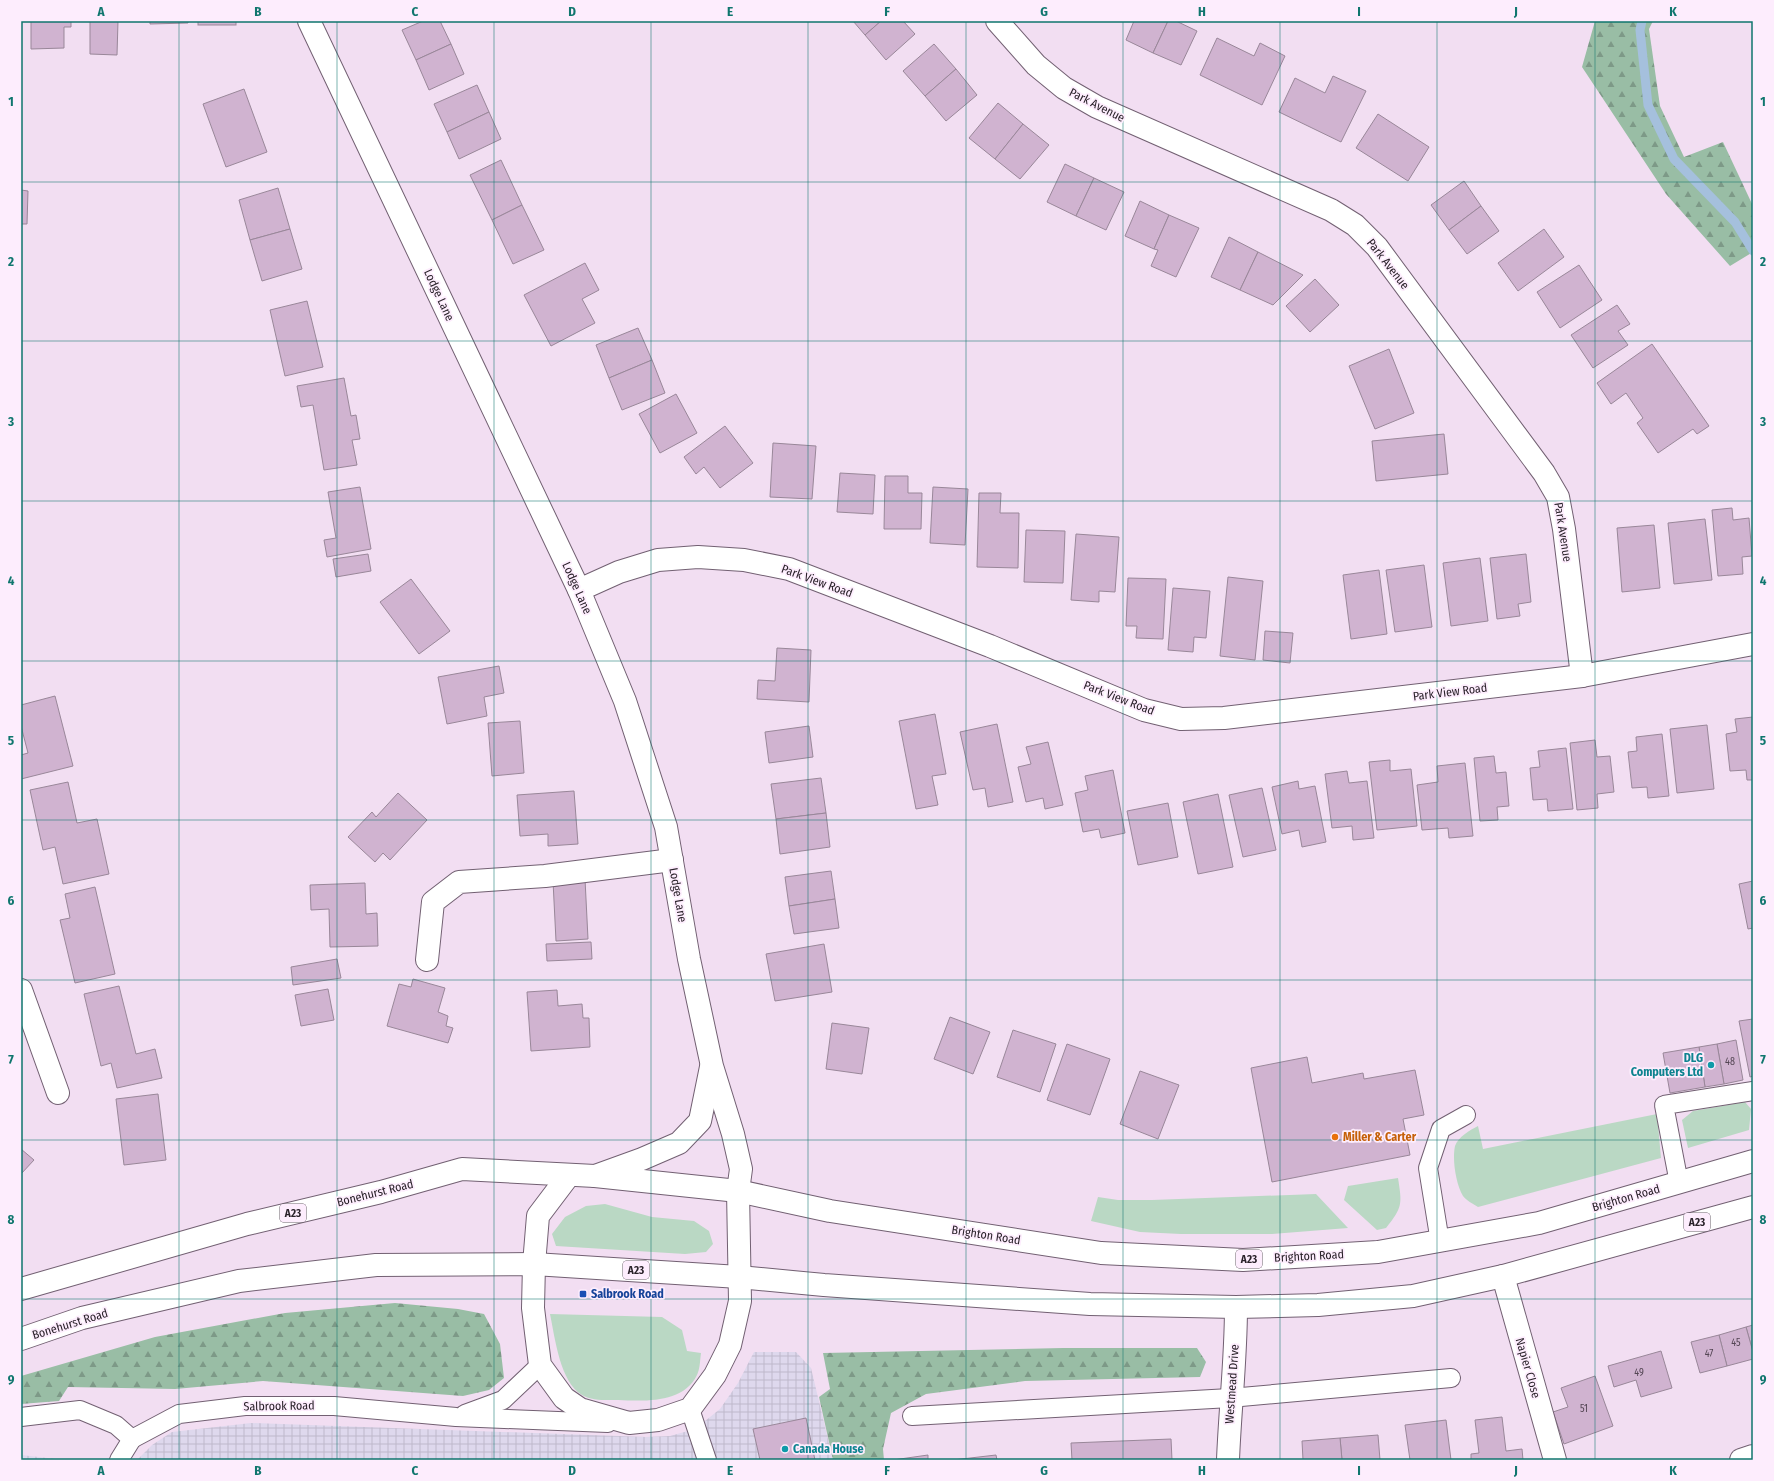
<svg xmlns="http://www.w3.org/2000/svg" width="1774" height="1481" viewBox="0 0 1774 1481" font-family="'Fira Sans Condensed',sans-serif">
<defs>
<pattern id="industrial-grid" width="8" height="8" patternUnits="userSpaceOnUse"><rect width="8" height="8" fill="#ded8ed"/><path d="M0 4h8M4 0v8" fill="none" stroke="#bfb9cb"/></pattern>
<pattern id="forest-firs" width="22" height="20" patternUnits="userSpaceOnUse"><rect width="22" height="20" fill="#99bda5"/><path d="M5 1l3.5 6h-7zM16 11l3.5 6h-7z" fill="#7d9987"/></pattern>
</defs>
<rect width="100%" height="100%" fill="#f2def2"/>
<!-- industrial -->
<g fill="url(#industrial-grid)">
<path d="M754,1352H796L811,1368L833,1460H137L152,1445L172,1432L251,1423L646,1437L670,1436L695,1429L720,1409L738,1383Z"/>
<path d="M21,1455L65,1460H21Z"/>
</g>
<!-- green -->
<g fill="#bad8c4">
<path d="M1745,1102L1751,1109L1749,1130L1688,1148L1682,1120L1693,1111Z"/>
<path d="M1657,1114L1661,1158L1478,1207C1473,1204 1466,1200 1463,1196C1456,1184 1452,1160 1455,1146C1458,1137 1470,1130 1478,1126L1483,1149Z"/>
<path d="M1398,1178C1402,1204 1403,1207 1386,1228L1377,1230L1344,1200L1348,1186Z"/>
<path d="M1316,1194L1348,1228L1272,1234H1181L1140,1232L1091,1221L1098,1197L1118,1200H1152Z"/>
<path d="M605,1204L652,1217L694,1221L709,1231L713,1244L706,1252L685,1254L556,1246L552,1234L565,1217L586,1206Z"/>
<path d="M550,1314L662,1317L682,1330L687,1351L701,1353C700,1360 700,1369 697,1375C683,1404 644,1401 618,1400C606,1400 592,1401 582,1395C560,1382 555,1338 550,1314Z"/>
</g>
<!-- forest -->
<g fill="url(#forest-firs)">
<path d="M1595,21H1653L1649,29L1660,106L1684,157L1723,142L1753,206V252L1730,266L1666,194L1582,67Z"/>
<path d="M395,1303L458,1309L484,1314L500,1344L504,1378L489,1390L463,1396L263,1381L175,1389L68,1387L59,1401L21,1404V1376L155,1337L285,1313Z"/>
<path d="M1063,1348H1197L1206,1362L1200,1377L1025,1381L926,1394L891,1413L883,1449L884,1460H833L819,1397L830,1389L823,1353Z"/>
</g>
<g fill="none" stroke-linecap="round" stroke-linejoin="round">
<!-- stream -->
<path stroke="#a5c0dd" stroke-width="9" d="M1642,21L1640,30L1648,105L1674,159L1735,222L1753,251"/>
</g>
<!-- building -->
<g fill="#d0b3d0" stroke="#998799">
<path d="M31,21H71V27H64V48L31,49Z"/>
<path d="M90,21H118L117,55L90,54Z"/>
<path d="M150,21H188V23L150,24Z"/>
<rect x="198" y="21" width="38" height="4"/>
<path d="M423,21H440L451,44L416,60L402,30Z"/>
<path d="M853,21H881L865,35Z"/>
<path d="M881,21H903L915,34L886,60L865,35Z"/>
<path d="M1134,21H1168L1153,53L1126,40Z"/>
<path d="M1168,21H1176L1197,31L1181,65L1153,53Z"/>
<path d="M1217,38L1254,56L1260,43L1285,56L1262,105L1200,75Z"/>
<path d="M451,44L464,74L429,90L416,60Z"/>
<path d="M934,44L956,69L925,96L903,71Z"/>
<path d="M956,69L977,95L946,121L925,96Z"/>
<path d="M1333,76L1366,91L1341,142L1279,112L1295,78L1325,93Z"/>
<path d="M477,85L489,112L447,132L434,104Z"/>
<path d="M244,89L267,152L226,167L203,104Z"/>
<path d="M998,103L1023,124L995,159L969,138Z"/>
<path d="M489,112L501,139L459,159L447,132Z"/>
<path d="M1378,114L1429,147L1408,181L1356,148Z"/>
<path d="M1023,124L1049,145L1020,179L995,159Z"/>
<path d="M501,160L522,205L492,220L470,175Z"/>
<path d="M1065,164L1094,178L1076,216L1047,202Z"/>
<path d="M1094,178L1124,192L1106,230L1076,216Z"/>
<path d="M1464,181L1481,206L1449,230L1431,205Z"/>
<path d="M278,188L290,229L250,240L239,200Z"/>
<path d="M21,190L28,191L27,224H21Z"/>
<path d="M1140,201L1169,215L1154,249L1125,236Z"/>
<path d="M522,205L544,250L513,264L492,220Z"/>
<path d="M1481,206L1499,231L1467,254L1449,230Z"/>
<path d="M1169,215L1199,228L1176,277L1151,266L1158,250L1154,249Z"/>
<path d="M290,229L302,269L262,281L250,240Z"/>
<path d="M1544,229L1564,257L1518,291L1498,263Z"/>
<path d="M1229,237L1258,252L1240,290L1211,277Z"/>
<path d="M1258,252L1303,275L1273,305L1240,290Z"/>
<path d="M585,263L599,290L582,299L595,323L551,346L524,295Z"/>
<path d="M1579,265L1602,300L1560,328L1537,292Z"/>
<path d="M1315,279L1339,305L1310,332L1286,306Z"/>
<path d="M307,301L323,367L285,376L270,310Z"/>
<path d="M1617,305L1630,324L1618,331L1628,345L1593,368L1571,335Z"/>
<path d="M638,328L652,360L609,378L596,345Z"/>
<path d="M1652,344L1709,426L1697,434L1693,429L1658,453L1637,423L1643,418L1626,393L1611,404L1597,383Z"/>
<path d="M1389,349L1414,413L1375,429L1349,366Z"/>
<path d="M652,360L665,393L622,410L609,378Z"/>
<path d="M344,378L351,416L356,415L360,439L352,440L357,465L324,470L313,405L301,407L297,386Z"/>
<path d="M676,394L697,433L660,453L639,414Z"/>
<path d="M725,426L753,463L720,488L704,467L696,474L684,457Z"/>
<path d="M1444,434L1448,474L1376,481L1372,441Z"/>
<path d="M773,443L816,446L812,499L770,497Z"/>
<path d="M840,473L875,475L873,514L837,512Z"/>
<path d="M885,476H908V493H922L921,529H884Z"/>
<path d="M360,487L371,549L327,557L324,540L336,538L328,492Z"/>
<path d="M933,487L968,489L965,545L930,543Z"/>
<path d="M979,493H1001L1000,513H1019L1018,568L977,567Z"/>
<path d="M1732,508L1733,520L1749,518L1752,556L1742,557L1743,574L1718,576L1712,510Z"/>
<path d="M1705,519L1712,580L1674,584L1668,523Z"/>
<path d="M1654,525L1660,588L1622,592L1617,528Z"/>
<path d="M1026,530L1065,531L1063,583L1024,582Z"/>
<path d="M1076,534L1119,537L1115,592L1099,591V602L1071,600Z"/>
<path d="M368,554L371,571L336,577L333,559Z"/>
<path d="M1526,554L1531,602L1518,604L1520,616L1497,619L1490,558Z"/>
<path d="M1480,558L1488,621L1451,626L1443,563Z"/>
<path d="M1424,565L1432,627L1395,632L1386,570Z"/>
<path d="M1379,570L1387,634L1351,639L1343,575Z"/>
<path d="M1228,577L1263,581L1255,660L1220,656Z"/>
<path d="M1128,578L1166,579L1163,639L1136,638L1137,626H1126Z"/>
<path d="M411,579L450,631L419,654L380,602Z"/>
<path d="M1173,588L1210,591L1206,638L1194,637L1193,652L1168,650Z"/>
<path d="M1265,631L1293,633L1290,663L1263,660Z"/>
<path d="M777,648L811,650L809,702L757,699L758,680L775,681Z"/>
<path d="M499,666L504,693L484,697L487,716L447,724L438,677Z"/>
<path d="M55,696L73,766L21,779V755L28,753L21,726V705Z"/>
<path d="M935,714L946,774L932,776L938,805L916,809L899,721Z"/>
<path d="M1753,717V780H1747L1746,770L1730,771L1726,734L1737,732L1735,719Z"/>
<path d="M520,721L524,773L492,776L488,723Z"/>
<path d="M997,724L1013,802L988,807L985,788L973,790L960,732Z"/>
<path d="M1707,725L1714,789L1677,793L1670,729Z"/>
<path d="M809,726L813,757L769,763L765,732Z"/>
<path d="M1662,734L1669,796L1648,798L1647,787L1632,788L1628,752L1637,751L1636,737Z"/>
<path d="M1595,740L1597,757L1610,756L1614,792L1597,794L1598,808L1577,810L1570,743Z"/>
<path d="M1048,742L1063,805L1045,809L1043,798L1026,802L1018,767L1031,764L1026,747Z"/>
<path d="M1566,748L1573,809L1548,811L1547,799L1533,800L1530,768L1540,767L1538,751Z"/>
<path d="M1494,756L1496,773L1506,772L1509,806L1497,807L1498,820L1480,821L1474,758Z"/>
<path d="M1390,760V771L1411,769L1417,826L1377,830L1369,762Z"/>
<path d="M1465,763L1473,836L1449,838L1448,828L1422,830L1417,785L1438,782L1437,766Z"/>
<path d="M1113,770L1125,833L1101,838L1099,829L1083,832L1075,793L1088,790L1085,776Z"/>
<path d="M1347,771L1349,783L1367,781L1374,838L1353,840L1352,826L1332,828L1325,774Z"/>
<path d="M821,778L826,813L776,819L771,784Z"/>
<path d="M1298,781L1299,789L1315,786L1326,842L1302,847L1299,830L1282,834L1272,787Z"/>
<path d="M68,782L77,823L97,819L109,874L63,884L55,847L43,850L30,790Z"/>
<path d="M1262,788L1276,850L1243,857L1229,795Z"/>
<path d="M574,791L578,844L548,846V834L520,836L517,795Z"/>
<path d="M398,793L427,820L390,860L383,853L375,862L348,837L372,812L376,817Z"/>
<path d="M1218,794L1233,867L1198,874L1183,802Z"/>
<path d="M1168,803L1178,857L1138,865L1127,811Z"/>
<path d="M826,813L830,847L780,854L776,819Z"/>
<path d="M831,871L835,899L789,906L785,877Z"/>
<path d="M585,879L588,939L556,941L553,881Z"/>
<path d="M1753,881V928L1748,929L1739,884Z"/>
<path d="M365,883L366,914L377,913L378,946L330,947L329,909L311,910L310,885Z"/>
<path d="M95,887L115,974L75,983L60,920L70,918L65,894Z"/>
<path d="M835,899L839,928L794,934L789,906Z"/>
<path d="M591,942L592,959L547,961L546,944Z"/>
<path d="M824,944L832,992L775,1001L766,954Z"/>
<path d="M337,959L341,978L293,985L291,967Z"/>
<path d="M413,979L445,988L438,1012L448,1016L446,1026L453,1028L448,1043L387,1026L399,984L411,987Z"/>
<path d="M119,986L136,1054L155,1049L162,1078L117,1088L111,1063L101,1066L84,994Z"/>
<path d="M328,989L334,1020L301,1026L295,995Z"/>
<path d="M557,990L558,1006L582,1004L583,1018H589L590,1047L531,1051L527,992Z"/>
<path d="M950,1017L990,1032L973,1074L934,1059Z"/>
<path d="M1753,1019V1076L1750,1077L1739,1021Z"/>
<path d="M832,1023L869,1028L862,1074L826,1069Z"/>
<path d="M1013,1030L1056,1044L1040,1092L997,1077Z"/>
<path d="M1736,1040L1743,1080L1724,1084L1717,1044Z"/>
<path d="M1067,1044L1110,1059L1090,1115L1047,1100Z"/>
<path d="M1717,1044L1724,1084L1705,1087L1699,1047Z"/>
<path d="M1699,1047L1705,1087L1670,1093L1663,1053Z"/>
<path d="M1307,1057L1312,1083L1363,1073L1364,1079L1415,1070L1424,1115L1403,1119L1410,1155L1272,1182L1251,1068Z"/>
<path d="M1140,1071L1179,1085L1158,1139L1120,1124Z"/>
<path d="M158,1094L166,1160L124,1165L116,1099Z"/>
<path d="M21,1149L34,1160L21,1174Z"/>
<path d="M1753,1325V1352L1746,1327Z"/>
<path d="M1746,1327L1753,1352V1359L1727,1366L1719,1335Z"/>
<path d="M1719,1335L1727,1366L1700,1373L1691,1342Z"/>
<path d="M1661,1351L1672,1388L1641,1397L1636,1380L1614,1387L1608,1366Z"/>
<path d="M1595,1376L1613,1426L1564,1444L1553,1412L1568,1407L1561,1388Z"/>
<path d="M1502,1417L1506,1451L1522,1449L1523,1460H1471V1454L1479,1453L1475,1420Z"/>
<path d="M806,1418L815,1460H760L753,1429Z"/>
<path d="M1446,1420L1451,1460H1410L1405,1425Z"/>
<path d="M1378,1435L1380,1460H1342L1340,1438Z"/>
<path d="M1340,1438L1342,1460H1303L1302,1441Z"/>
<path d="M1171,1439L1172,1460H1072L1071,1443Z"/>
<path d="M928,1455V1460H893Z"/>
<path d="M996,1455L997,1460H953Z"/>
</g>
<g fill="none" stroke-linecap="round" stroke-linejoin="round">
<defs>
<g id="service">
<path d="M1679,1183L1664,1105L1753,1091"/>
<path d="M1440,1242L1428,1168L1441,1129L1466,1115"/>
<path d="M690,1409L707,1460"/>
<path d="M465,1414L503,1400L540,1365"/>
<path d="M912,1416L1230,1398L1451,1378"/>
<path d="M21,1417L80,1410L116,1425L132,1439L179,1414L245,1406H334L456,1417L608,1423"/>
<path d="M119,1460L132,1439"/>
</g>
<g id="minor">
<path d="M997,21L1036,65L1064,88L1097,107L1331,210L1355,225L1377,247L1544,473L1558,497L1564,529L1582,676"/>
<path d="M579,590L619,572L658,560L698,557L744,560L789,569L990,646L1144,710L1181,719L1224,718L1582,676L1753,644"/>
<path d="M427,960L433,902L459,882L545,876L672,860"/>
<path d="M21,990L58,1093"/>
<path d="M569,1175L538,1216L534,1264L533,1308L540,1365L564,1398L580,1409L629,1423L658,1420L690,1409L715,1375L730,1345L740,1301L738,1191"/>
<path d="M1503,1276L1555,1460"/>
<path d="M1228,1460C1230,1409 1236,1358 1236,1307"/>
<path d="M1741,1460L1753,1456"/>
</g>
<g id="tertiary">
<path d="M309,21L579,590L625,701L666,827L689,959L712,1066L733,1134L741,1169L738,1191"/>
<path d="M595,1176L642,1159L679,1143L700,1121L711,1067"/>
</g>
<g id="primary">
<path d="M21,1289L247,1224L381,1192L462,1169L595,1176L738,1191L830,1211L1101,1253L1243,1260L1378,1252L1539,1223L1753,1161"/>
<path d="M21,1339L82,1318L239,1281L376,1265L534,1264L739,1277L824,1285L1090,1304L1236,1307L1318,1305L1413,1296L1503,1276L1753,1207"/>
</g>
</defs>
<!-- service casing -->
<use href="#service" stroke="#726072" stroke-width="20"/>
<!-- minor casing -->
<use href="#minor" stroke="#726072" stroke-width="24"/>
<!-- tertiary casing -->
<use href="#tertiary" stroke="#726072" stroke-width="24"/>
<!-- primary casing -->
<use href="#primary" stroke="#726072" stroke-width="24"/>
<!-- service -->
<use href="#service" stroke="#fff" stroke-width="18"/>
<!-- minor -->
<use href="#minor" stroke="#fff" stroke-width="22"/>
<!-- tertiary -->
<use href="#tertiary" stroke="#fff" stroke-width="22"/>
<!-- primary -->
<use href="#primary" stroke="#fff" stroke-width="22"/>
</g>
<!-- grid -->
<path fill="none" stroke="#0f766e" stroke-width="1" stroke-opacity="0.55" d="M179,21V1460M337,21V1460M494,21V1460M651,21V1460M808,21V1460M966,21V1460M1123,21V1460M1280,21V1460M1437,21V1460M1595,21V1460M21,182H1753M21,341H1753M21,501H1753M21,661H1753M21,820H1753M21,980H1753M21,1140H1753M21,1299H1753"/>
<!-- markers -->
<g fill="#0f9aa8" stroke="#fdedfd" stroke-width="1.5">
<circle cx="1711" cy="1065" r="4"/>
<circle cx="785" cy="1449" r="4"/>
</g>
<circle fill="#e8710a" stroke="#fdedfd" stroke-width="1.5" cx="1335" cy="1137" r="4"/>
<rect fill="#1a4fb4" stroke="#fdedfd" stroke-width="1.5" x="579" y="1290" width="8" height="8" rx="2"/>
<g text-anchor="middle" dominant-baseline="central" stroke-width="3.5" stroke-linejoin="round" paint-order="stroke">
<!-- number labels -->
<g font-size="10" fill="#544654">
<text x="1730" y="1062">48</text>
<text x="1736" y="1343">45</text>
<text x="1709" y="1354">47</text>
<text x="1639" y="1373">49</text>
<text x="1584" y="1409">51</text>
</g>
<!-- shield labels -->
<g fill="#fdedfd" stroke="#695f69" stroke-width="1">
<rect x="280" y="1204" width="26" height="18" rx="3"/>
<rect x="1684" y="1213" width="26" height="18" rx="3"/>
<rect x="1236" y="1250" width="26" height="18" rx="3"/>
<rect x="623" y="1261" width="26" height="18" rx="3"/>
</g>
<g font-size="11" font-weight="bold" fill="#2a222a">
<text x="293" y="1213">A23</text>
<text x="1697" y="1222">A23</text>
<text x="1249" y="1259">A23</text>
<text x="636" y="1270">A23</text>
</g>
<!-- street labels -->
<g font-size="12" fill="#2a222a" stroke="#fdedfd">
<text transform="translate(1097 105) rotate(27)">Park Avenue</text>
<text transform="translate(1388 264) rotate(52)">Park Avenue</text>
<text transform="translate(439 295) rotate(65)">Lodge Lane</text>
<text transform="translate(1563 532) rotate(81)">Park Avenue</text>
<text transform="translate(817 581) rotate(20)">Park View Road</text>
<text transform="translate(577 588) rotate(66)">Lodge Lane</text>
<text transform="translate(1450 692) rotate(-7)">Park View Road</text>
<text transform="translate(1119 698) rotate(21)">Park View Road</text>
<text transform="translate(678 895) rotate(80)">Lodge Lane</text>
<text transform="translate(375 1193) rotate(-14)">Bonehurst Road</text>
<text transform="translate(1626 1198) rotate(-16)">Brighton Road</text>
<text transform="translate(986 1235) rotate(9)">Brighton Road</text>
<text transform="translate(1309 1256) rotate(-3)">Brighton Road</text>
<text transform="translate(70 1324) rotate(-17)">Bonehurst Road</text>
<text transform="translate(1528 1368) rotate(74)">Napier Close</text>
<text transform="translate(1232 1384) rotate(-86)">Westmead Drive</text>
<text transform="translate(279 1406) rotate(-1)">Salbrook Road</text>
</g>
<!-- culture labels -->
<g font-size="12" font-weight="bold" fill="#0d838f" stroke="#fdedfd" text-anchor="end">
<text x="1703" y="1058">DLG<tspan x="1703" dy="14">Computers Ltd</tspan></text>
<text x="793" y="1449" text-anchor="start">Canada House</text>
</g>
<!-- food labels -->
<g font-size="12" font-weight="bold" fill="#c56008" stroke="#fdedfd" text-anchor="start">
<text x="1343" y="1137">Miller &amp; Carter</text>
</g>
<!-- transit labels -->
<g font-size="12" font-weight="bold" fill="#164399" stroke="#fdedfd" text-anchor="start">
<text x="591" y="1294">Salbrook Road</text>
</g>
</g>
<!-- border -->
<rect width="1774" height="1481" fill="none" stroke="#fdedfd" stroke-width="44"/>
<rect x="22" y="22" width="1730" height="1437" fill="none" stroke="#0f766e" stroke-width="1.5"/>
<g font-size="13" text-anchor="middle" font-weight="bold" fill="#0f766e">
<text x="101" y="16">A</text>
<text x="258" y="16">B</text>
<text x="415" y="16">C</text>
<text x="572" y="16">D</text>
<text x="730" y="16">E</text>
<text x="887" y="16">F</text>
<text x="1044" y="16">G</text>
<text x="1202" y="16">H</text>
<text x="1359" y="16">I</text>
<text x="1516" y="16">J</text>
<text x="1673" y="16">K</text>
<text x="11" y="106">1</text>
<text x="1763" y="106">1</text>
<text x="11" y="266">2</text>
<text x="1763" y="266">2</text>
<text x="11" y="426">3</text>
<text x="1763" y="426">3</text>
<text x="11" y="585">4</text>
<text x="1763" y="585">4</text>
<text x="11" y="745">5</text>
<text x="1763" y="745">5</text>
<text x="11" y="905">6</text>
<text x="1763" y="905">6</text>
<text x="11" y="1064">7</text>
<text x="1763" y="1064">7</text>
<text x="11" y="1224">8</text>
<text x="1763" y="1224">8</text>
<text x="11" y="1384">9</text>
<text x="1763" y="1384">9</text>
<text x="101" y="1475">A</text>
<text x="258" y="1475">B</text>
<text x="415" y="1475">C</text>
<text x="572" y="1475">D</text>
<text x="730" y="1475">E</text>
<text x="887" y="1475">F</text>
<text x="1044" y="1475">G</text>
<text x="1202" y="1475">H</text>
<text x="1359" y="1475">I</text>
<text x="1516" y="1475">J</text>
<text x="1673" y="1475">K</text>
</g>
</svg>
